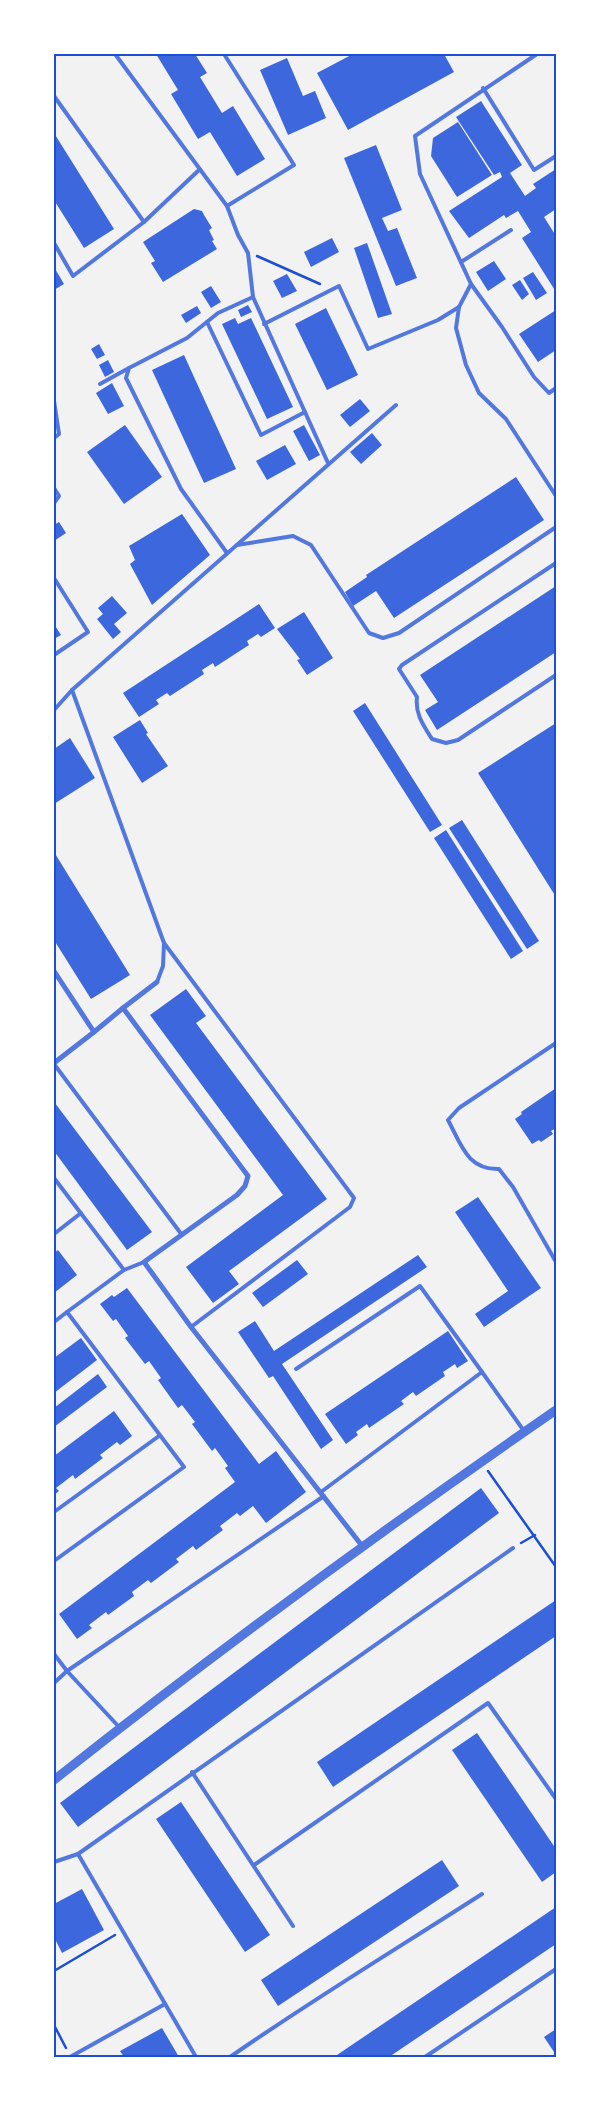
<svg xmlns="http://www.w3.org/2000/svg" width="610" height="2111" viewBox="0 0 610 2111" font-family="Barlow,sans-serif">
<rect width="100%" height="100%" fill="#f2f2f2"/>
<!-- building -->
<g fill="#3d67dc">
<path d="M156,54H195L207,73L200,77L222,113L233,106L265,159L237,176L210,132L198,139L171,94L178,90Z"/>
<path d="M353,54H444L454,72L348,130L317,73Z"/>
<path d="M287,58L303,96L315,91L326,118L288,135L260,70Z"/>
<path d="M481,101L522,165L510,173L525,196L536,188L533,184L556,169V209L544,217L556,236V292L522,238L531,232L518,211L506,218L504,215L469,238L449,211L502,177L500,172L494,175L456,117Z"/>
<path d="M458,122L492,175L457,197L431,156L433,138Z"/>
<path d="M54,133L114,229L84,248L54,200Z"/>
<path d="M376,145L402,210L382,218L388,231L397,228L417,278L396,286L344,158Z"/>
<path d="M194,209L202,211L204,215L212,228L209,230L214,240L212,241L217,249L163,282L151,263L155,261L143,242Z"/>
<path d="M332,238L339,252L311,267L304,252Z"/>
<path d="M367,243L392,314L378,318L354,248Z"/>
<path d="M494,261L506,279L488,291L476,272Z"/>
<path d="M54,267L64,284L54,290Z"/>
<path d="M533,272L547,293L536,300L523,278Z"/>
<path d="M287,274L297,291L282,298L273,281Z"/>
<path d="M520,280L529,294L522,300L512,285Z"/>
<path d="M211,286L221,302L211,308L201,292Z"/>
<path d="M248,305L252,312L241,317L238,310Z"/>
<path d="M197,306L201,313L186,323L181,315Z"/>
<path d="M326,308L358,375L327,390L295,324Z"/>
<path d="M556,310V350L538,362L519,334Z"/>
<path d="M235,318L238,324L251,318L293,407L267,419L222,324Z"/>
<path d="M99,344L105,355L97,359L91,349Z"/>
<path d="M184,355L236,469L204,483L152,370Z"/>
<path d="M108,360L114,372L105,377L99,365Z"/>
<path d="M112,383L124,406L108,414L96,393Z"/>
<path d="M360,399L370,411L350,427L340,415Z"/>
<path d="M125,425L162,477L124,504L87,452Z"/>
<path d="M304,425L320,455L309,461L293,431Z"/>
<path d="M372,433L382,445L361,464L350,452Z"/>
<path d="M285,445L296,464L267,480L256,461Z"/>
<path d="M516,477L544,520L394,618L376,591L353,606L345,592L367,577L366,575Z"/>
<path d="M182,514L210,555L152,605L130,564L135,560L129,546Z"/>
<path d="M59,522L66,533L54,541V525Z"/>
<path d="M556,586V652L437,730L425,710L438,702L420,675Z"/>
<path d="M112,596L127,613L114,624L121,632L113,639L97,619L103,614L98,608Z"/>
<path d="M259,604L275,628L261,637L258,634L247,641L249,645L215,667L213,663L202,670L204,674L170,696L167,693L156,700L159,704L139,717L123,693Z"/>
<path d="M304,612L333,658L307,675L297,660L300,659L277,629Z"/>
<path d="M54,624L61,635L54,639Z"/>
<path d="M365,703L442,825L430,832L353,711Z"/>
<path d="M140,720L148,733L146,734L168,766L142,783L113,737Z"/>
<path d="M556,723V897L478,773Z"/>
<path d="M70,738L95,778L54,804V749Z"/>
<path d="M462,820L539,941L527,949L449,828Z"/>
<path d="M446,830L523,951L511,959L434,838Z"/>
<path d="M54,852L130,975L91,999L54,940Z"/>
<path d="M186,989L206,1016L196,1023L327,1199L229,1271L239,1284L213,1303L186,1267L283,1195L150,1015Z"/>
<path d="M556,1088V1128L551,1131L553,1134L541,1142L539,1140L532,1144L515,1119L522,1114L521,1112Z"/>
<path d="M55,1103L152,1232L127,1250L54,1151V1104Z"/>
<path d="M478,1197L541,1288L484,1327L475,1314L508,1291L455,1212Z"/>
<path d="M58,1250L77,1275L54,1293V1253Z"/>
<path d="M418,1255L427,1267L282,1364L333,1440L321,1449L273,1376L269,1378L238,1332L255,1321L274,1351Z"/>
<path d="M297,1260L308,1274L263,1307L252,1293Z"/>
<path d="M127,1288L259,1464L276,1451L306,1492L266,1523L253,1506L240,1516L237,1513L220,1526L223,1530L196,1550L193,1546L176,1559L179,1562L151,1583L148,1580L132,1592L134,1596L108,1615L106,1612L89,1625L92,1628L77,1639L59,1614L235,1482L225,1468L228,1466L215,1448L212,1451L192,1424L195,1422L182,1405L178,1408L158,1380L161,1378L149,1361L145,1364L125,1338L128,1336L116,1319L113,1321L100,1304L112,1295L114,1297Z"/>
<path d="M448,1331L468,1361L457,1368L455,1364L443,1372L445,1376L416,1396L413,1392L401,1401L404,1404L369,1428L367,1424L356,1432L358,1435L346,1444L325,1414Z"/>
<path d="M81,1338L97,1360L54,1393V1358Z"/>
<path d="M98,1374L107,1387L54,1427V1408Z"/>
<path d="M114,1411L132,1436L120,1445L117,1442L100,1455L103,1458L75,1479L73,1475L56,1488L59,1491L54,1495V1456Z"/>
<path d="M481,1488L499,1513L78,1827L60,1803Z"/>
<path d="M556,1600V1636L333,1787L317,1762Z"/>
<path d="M477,1733L556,1849V1872L542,1882L452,1750Z"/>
<path d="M181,1802L270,1935L245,1952L156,1819Z"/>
<path d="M442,1860L459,1886L278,2006L261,1980Z"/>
<path d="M82,1889L104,1930L62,1953L54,1937V1904Z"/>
<path d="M556,1907V1944L389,2057H334Z"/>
<path d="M162,2028L179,2057H124L120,2051Z"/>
<path d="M556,2029V2055L544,2037Z"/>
</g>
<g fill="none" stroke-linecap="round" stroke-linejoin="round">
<!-- path -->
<g stroke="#1d4ed8" stroke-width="2.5">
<path d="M257,256L320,284"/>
<path d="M488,1471L556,1567"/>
<path d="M521,1543L535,1535"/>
<path d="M54,1971L115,1935"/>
<path d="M54,2025L66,2048"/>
</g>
<!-- service -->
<g stroke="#5277de" stroke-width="4">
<path d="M115,54L227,206L238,235L248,253L253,297L328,463"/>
<path d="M224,54L294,165L227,206"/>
<path d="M537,54L415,136L420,174L471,284L502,327L534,377L549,393L556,388"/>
<path d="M483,88L534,170L556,156"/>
<path d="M54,96L144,222"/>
<path d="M54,243L73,276L144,222L199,170"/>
<path d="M461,262L511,230"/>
<path d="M471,284L459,307L456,328L466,365L479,393L506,419L556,496"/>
<path d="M207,322L261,435L305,412"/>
<path d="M264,324L339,286L368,349L438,320L459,307"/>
<path d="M100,384L129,368"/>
<path d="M54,401L59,434L54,438"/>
<path d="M54,488L59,496L54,503"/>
<path d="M237,545L293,536L311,545L369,633L383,638L399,633L556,527"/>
<path d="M227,553L181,489L126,378L129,368L187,338L218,313L253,297"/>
<path d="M556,563L402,665L399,669L417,697C415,714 423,725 432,739L446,743L458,740L556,675"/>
<path d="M54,578L88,632L54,655"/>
<path d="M72,690L164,943L163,966L157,982"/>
<path d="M54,710L72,690L396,405"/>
<path d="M164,943L354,1198L350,1207L191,1327"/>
<path d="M556,1043L459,1108L448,1120C461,1144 467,1170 499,1169L513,1187L556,1262"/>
<path d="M54,1064L182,1235"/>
<path d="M54,1178L124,1270L144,1262"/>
<path d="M54,1234L81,1213"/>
<path d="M54,1322L67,1312"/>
<path d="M296,1369L420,1286L482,1372"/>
<path d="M321,1492L482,1372L524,1431"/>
<path d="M54,1512L159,1436"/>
<path d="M54,1561L184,1467L67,1312L124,1270"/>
<path d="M54,1654L67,1671L120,1728"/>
<path d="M54,1683L67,1671L324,1496"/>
<path d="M192,1772L293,1926"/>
<path d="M78,1854L196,2057"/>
<path d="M54,1862L78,1854L513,1548"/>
<path d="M254,1865L488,1703L556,1799"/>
<path d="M70,2057L165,2004"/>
<path d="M230,2057C312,2000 398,1948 482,1894"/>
<path d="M425,2057L556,1969"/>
</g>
<!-- minor -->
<g stroke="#5277de" stroke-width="5">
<path d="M54,971L94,1032L123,1008L248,1176L245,1186L237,1195L144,1262L191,1327L363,1547"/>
<path d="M123,1008L157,982"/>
<path d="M54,1063L94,1032"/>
</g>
<!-- tertiary -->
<path stroke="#5277de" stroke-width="9" d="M54,1780C217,1651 385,1528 556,1410"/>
</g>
<!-- border -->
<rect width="610" height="2111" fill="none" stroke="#ffffff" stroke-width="110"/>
<rect x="55" y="55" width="500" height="2001" fill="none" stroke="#1d4ed8" stroke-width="2"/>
</svg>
